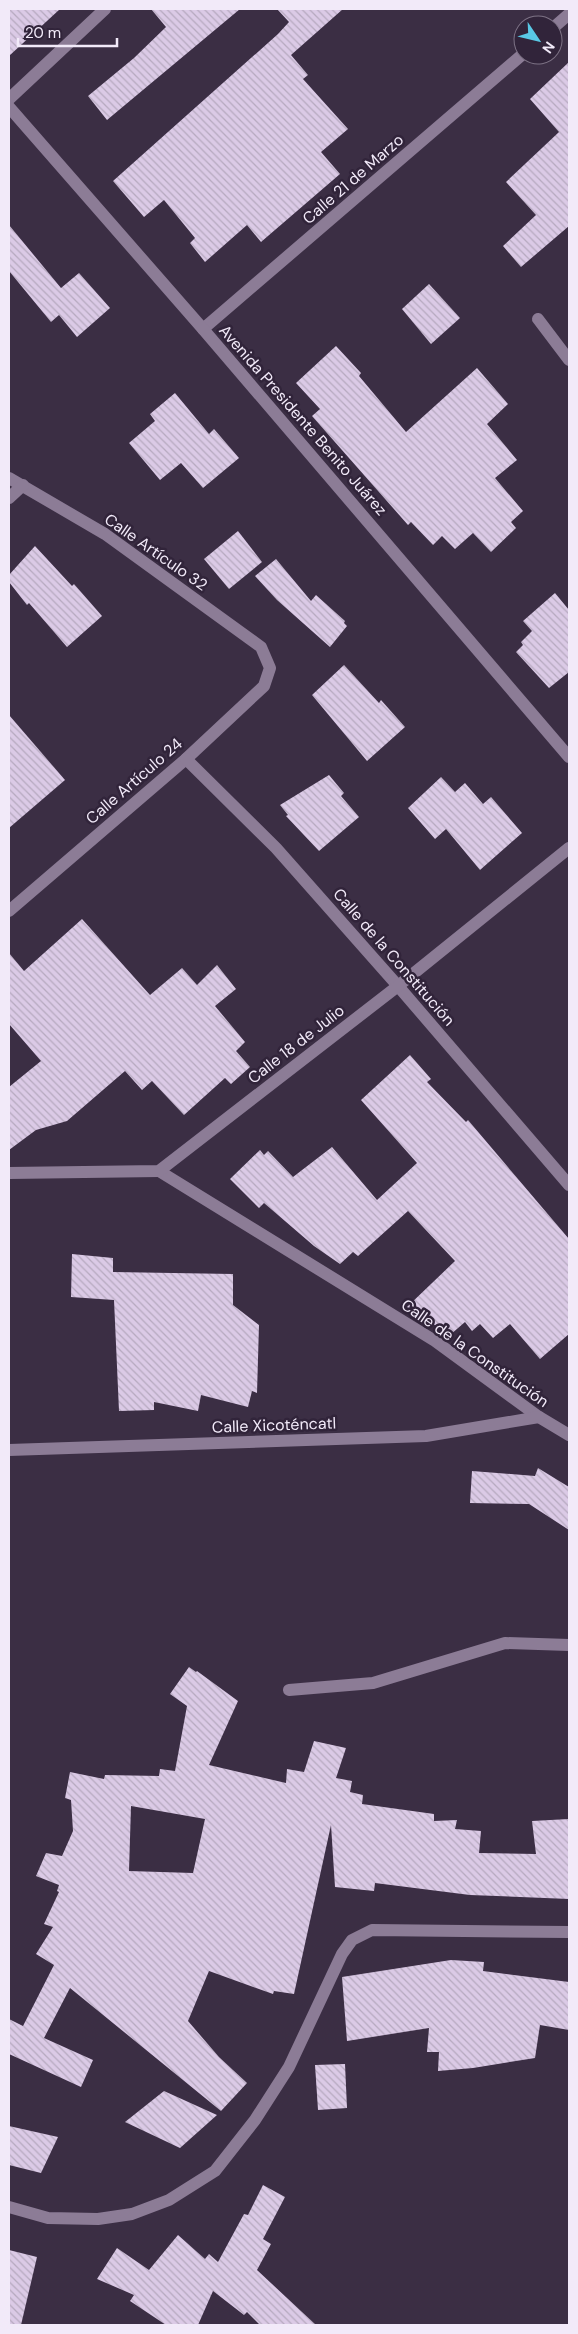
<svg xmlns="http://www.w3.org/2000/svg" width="578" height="2334" viewBox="0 0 578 2334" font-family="'DM Sans',sans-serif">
<defs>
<pattern id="building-back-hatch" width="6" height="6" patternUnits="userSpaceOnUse" patternTransform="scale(1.25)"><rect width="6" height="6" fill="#dbcae6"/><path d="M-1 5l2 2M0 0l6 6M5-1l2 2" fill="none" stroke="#b6a9bf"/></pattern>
</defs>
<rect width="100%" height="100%" fill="#3b2e44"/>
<!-- building -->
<g fill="url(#building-back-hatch)" fill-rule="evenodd">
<path d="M9,9H60L9,56Z"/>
<path d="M151,9H240L107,120L88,96L134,58L166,27Z"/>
<path d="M277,9H343L291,55L308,75L303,79L348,129L321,152L340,174L261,242L247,225L205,262L190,243L195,238L164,200L144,217L113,181L278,34L289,22Z"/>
<path d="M569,62V226L521,267L503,246L536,215L506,182L559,132L530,99Z"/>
<path d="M9,225L61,288L79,273L110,308L77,337L59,315L51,322L9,271Z"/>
<path d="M429,284L460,318L431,344L402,309Z"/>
<path d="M336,346L361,373L359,376L406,432L477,368L508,404L487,424L517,460L495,478L523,511L511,522L516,528L491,552L473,533L455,549L442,536L433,545L411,522L408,525L312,416L320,409L296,383Z"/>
<path d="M175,393L209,434L214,429L239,458L203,488L181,463L160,480L129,443L155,421L150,414Z"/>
<path d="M238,531L262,562L229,589L204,559Z"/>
<path d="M35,546L72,586L74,584L102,616L67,647L29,603L27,605L9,582V575Z"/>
<path d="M276,559L311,601L316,595L345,621L344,623L347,626L330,647L277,600L255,576Z"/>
<path d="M555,593L569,610V672L549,688L516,652L523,645L521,642L532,631L523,621Z"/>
<path d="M344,665L379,703L381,700L405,727L367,761L312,695Z"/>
<path d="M9,715L65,780L9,828Z"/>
<path d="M329,775L344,793L341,796L359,817L319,851L286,816L288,815L280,805Z"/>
<path d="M441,777L455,792L465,783L483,804L491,797L522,833L480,870L446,829L435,839L408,808Z"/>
<path d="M82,919L150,995L182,968L197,985L217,965L236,989L215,1006L245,1042L236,1051L250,1067L231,1084L225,1078L184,1115L152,1081L142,1090L125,1071L67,1121L36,1130L9,1150V1087L41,1061L9,1024V953L24,971Z"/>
<path d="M410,1055L431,1079L427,1082L466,1122L468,1120L569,1239V1334L540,1359L510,1324L493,1338L480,1324L472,1331L465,1322L450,1335L407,1307L455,1261L408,1211L358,1256L353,1252L340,1264L314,1246L264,1203L259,1208L230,1179L260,1150L264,1155L268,1151L293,1177L332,1147L377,1200L417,1163L361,1100Z"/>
<path d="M72,1254L113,1258V1272L233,1274V1305L259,1325L257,1393L252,1391L248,1407L201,1395L198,1411L154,1402V1410L119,1411L114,1300L71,1297Z"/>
<path d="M538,1468L569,1487V1530L529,1504L470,1503L472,1471L535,1476Z"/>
<path d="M189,1667L196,1672L197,1671L238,1701L209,1765L286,1783L287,1769L304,1772L314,1741L346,1748L336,1778L352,1781L350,1792L363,1795L362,1804L434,1814V1821L457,1820L455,1829L481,1831L479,1853L536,1854L532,1821L569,1819V1899L470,1895L375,1883L374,1891L335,1887L331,1825L294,1994L274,1991L273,1994L209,1971L188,2021L219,2057L247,2083L221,2111L70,1988L44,2038L93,2060L81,2087L9,2054V2019L23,2026L54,1965L36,1954L53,1927L44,1924L59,1892L57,1891L59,1885L36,1876L46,1853L62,1856L73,1831L71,1800L65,1798L70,1772L104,1779L105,1775L159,1776L160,1769L175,1771L187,1706L170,1694ZM131,1806L205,1819L193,1873L129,1871Z"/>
<path d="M451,1960L484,1962L483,1971L569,1982V2030L540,2025L535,2058L473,2068L438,2071L439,2052H427L429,2028L347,2041L342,1977Z"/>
<path d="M345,2064L347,2108L318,2110L315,2065Z"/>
<path d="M164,2091L217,2115L180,2148L125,2122Z"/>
<path d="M9,2126L58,2137L41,2173L9,2165Z"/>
<path d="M263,2185L285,2197L263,2239L271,2244L257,2270L316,2325H260L247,2312L244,2315L213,2291L198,2325H166L130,2301L134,2295L97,2279L117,2248L149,2270L178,2235L205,2259L209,2254L218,2262L244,2214L248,2215Z"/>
<path d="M9,2250L37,2257L21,2325H9Z"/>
</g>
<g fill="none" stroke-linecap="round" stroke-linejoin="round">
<!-- minor -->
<g stroke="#8c7c96" stroke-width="12">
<path d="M553,28L569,14"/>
<path d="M9,99L105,9"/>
<path d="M538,319L569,360"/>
<path d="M203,329L523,54"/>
<path d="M9,478L105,534L261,647L270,668L264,686L186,759L9,911"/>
<path d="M9,498L23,485"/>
<path d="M186,759L276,848L398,986L569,1185"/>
<path d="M159,1171L435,1341L539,1417L569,1435"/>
<path d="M9,1173L159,1171L398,986L569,848"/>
<path d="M9,1450L426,1436L539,1417"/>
<path d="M289,1690L373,1683L505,1643L569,1645"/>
<path d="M9,2207L48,2218L98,2219L132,2214L169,2200L215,2171L255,2120L289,2067L342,1954L352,1940L372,1930L569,1932"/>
</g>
<!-- tertiary -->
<path stroke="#8c7c96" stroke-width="12" d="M9,107L203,329L569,757"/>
</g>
<g text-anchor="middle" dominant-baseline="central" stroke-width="5" stroke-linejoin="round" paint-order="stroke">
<!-- street labels -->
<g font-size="16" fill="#f2eaf9" stroke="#31243a">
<text transform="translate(353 179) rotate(-41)">Calle 21 de Marzo</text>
<text transform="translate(303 420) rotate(49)">Avenida Presidente Benito Juárez</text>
<text transform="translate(156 552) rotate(35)">Calle Artículo 32</text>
<text transform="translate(134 781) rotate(-41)">Calle Artículo 24</text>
<text transform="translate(394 957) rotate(49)">Calle de la Constitución</text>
<text transform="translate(296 1044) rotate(-38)">Calle 18 de Julio</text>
<text transform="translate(475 1353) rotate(35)">Calle de la Constitución</text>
<text transform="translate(274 1425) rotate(-2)">Calle Xicoténcatl</text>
</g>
</g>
<!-- border -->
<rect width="578" height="2334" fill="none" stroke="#f2eaf9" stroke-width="20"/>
<!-- north arrow -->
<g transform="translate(538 40) rotate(125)"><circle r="24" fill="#31243a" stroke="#7e7386"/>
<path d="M0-4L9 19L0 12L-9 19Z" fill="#59c8e5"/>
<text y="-8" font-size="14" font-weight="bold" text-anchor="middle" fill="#f2eaf9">N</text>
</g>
<!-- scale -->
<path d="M18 38v8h99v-8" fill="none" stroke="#f2eaf9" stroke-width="2.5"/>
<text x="25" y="38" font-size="15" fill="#f2eaf9" stroke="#31243a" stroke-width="4" paint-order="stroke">20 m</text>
</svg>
